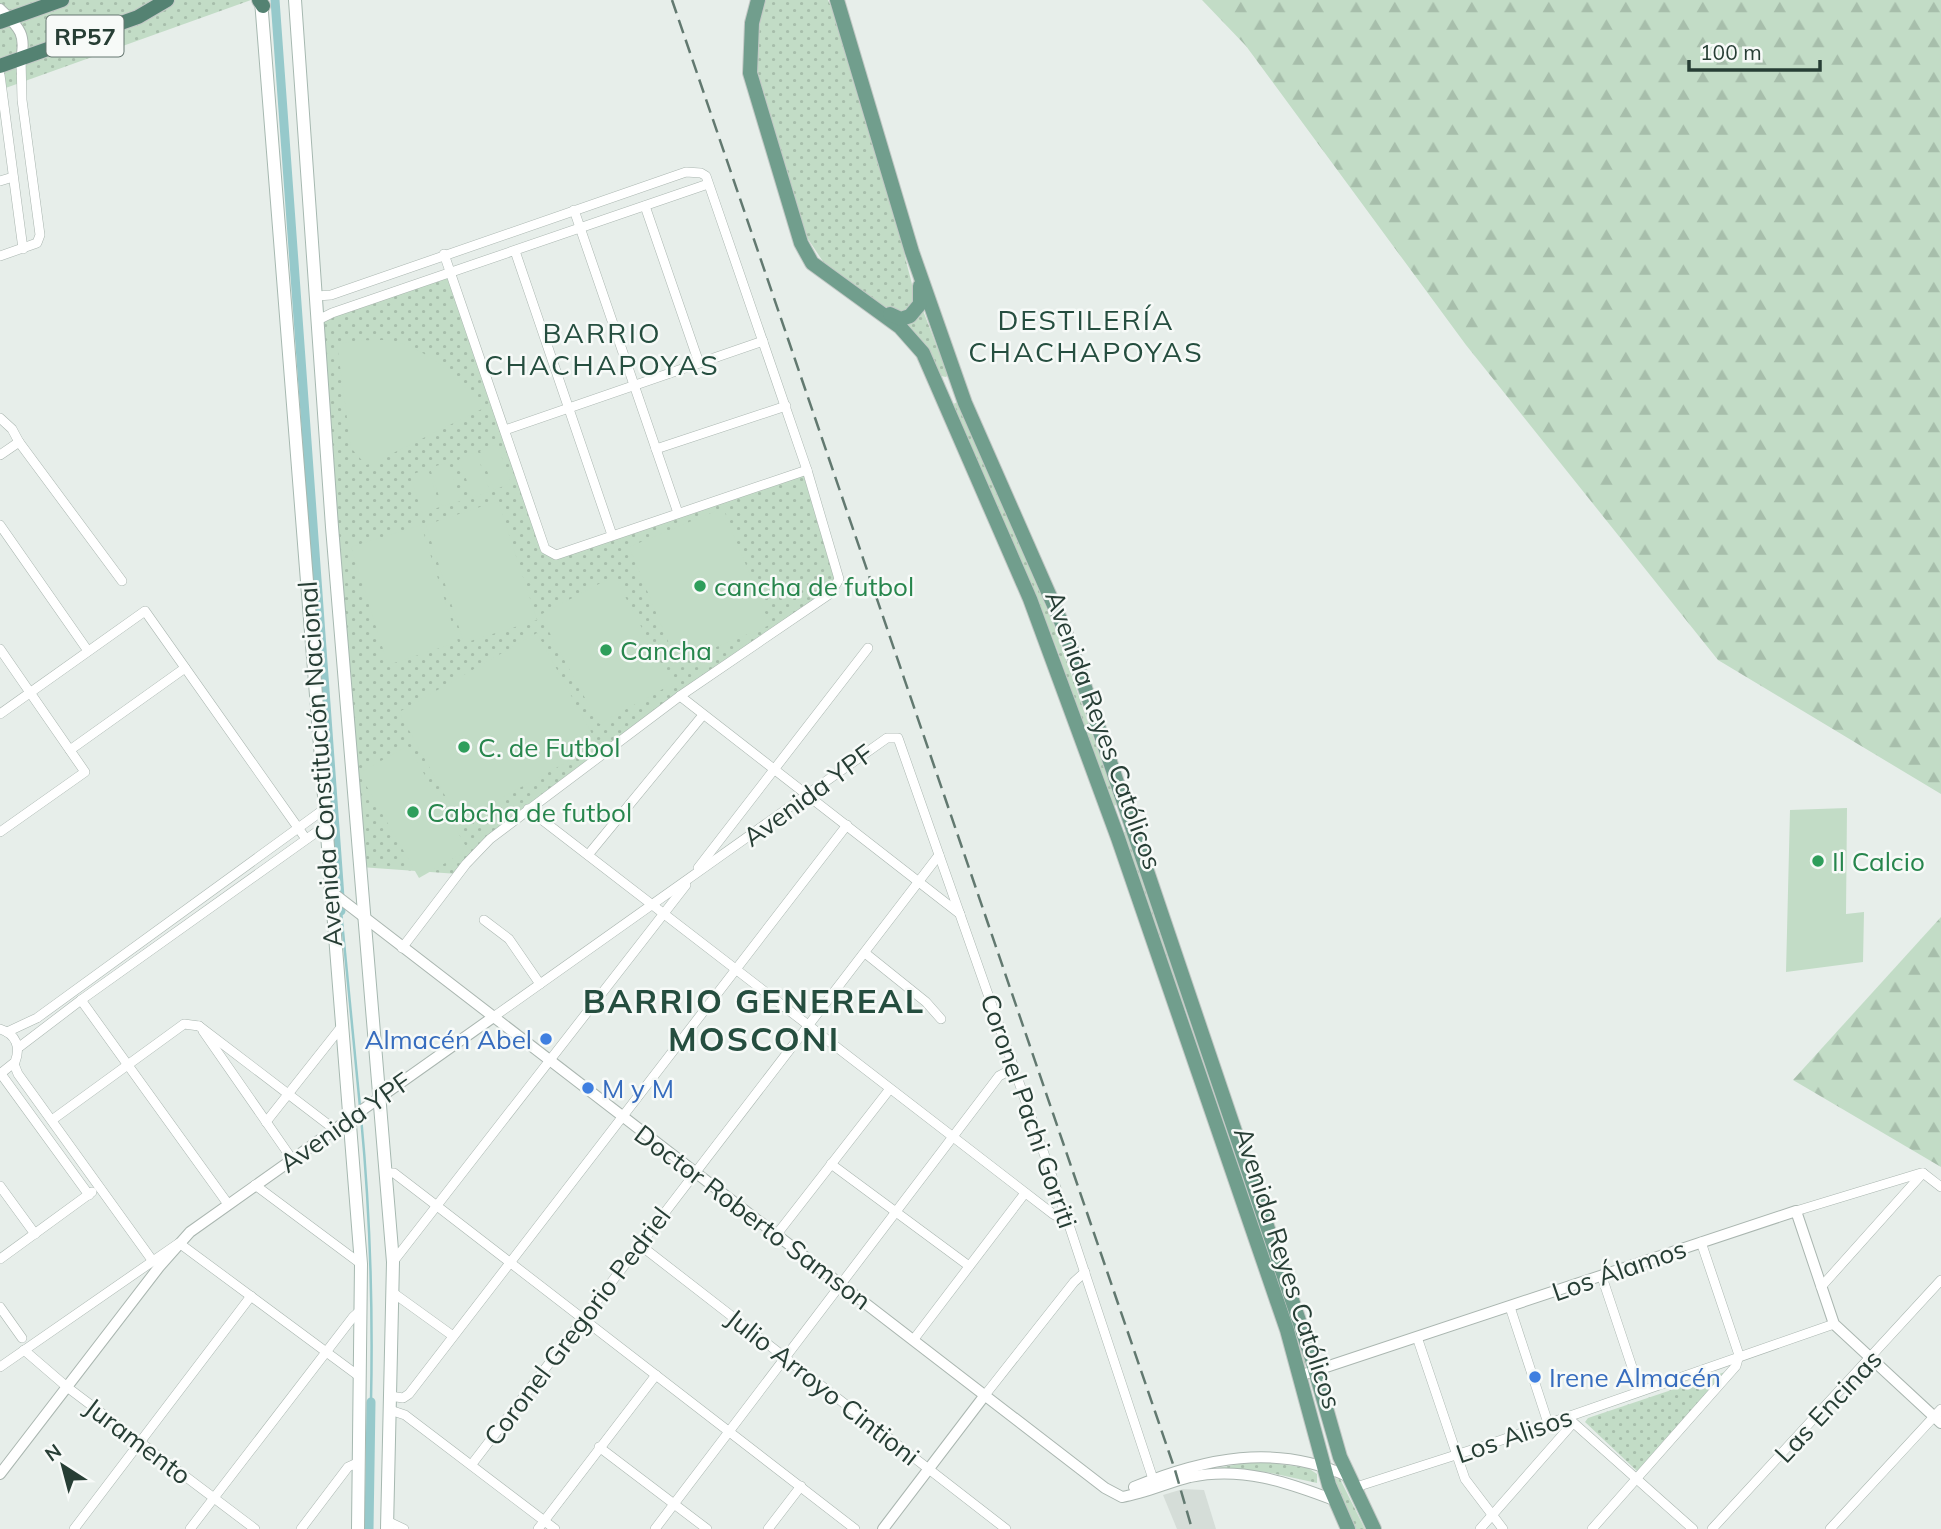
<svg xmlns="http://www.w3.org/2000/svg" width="1941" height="1529" viewBox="0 0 1941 1529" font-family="Mulish,sans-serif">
<defs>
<pattern id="green-dots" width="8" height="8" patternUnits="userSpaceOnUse" patternTransform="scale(1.75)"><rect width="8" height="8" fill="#c2dcc6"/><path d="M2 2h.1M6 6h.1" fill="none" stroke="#a7beab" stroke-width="1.8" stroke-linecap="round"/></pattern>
<pattern id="forest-firs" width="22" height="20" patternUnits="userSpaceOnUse" patternTransform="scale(1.75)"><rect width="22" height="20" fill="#c2dcc6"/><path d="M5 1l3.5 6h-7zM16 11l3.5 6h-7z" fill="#a7beab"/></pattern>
</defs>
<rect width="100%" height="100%" fill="#e7eeea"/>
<!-- built -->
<path fill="#d5ddd8" d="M1183,1489L1204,1490L1216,1529H1177L1163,1495Z"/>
<!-- green -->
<g fill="url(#green-dots)">
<path d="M0,0H251L0,90Z"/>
<path d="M761,0H828L834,13L903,242C904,266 917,285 913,310L895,315L826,266L802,230L760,91L755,54Z"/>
<path d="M451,272L547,552L556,555L807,470L838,585L494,836L458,874L360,867L318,320Z"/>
<path d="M922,308L948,375L946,377L941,376L925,346L907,325L906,322Z"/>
<path d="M958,402L1055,628L1117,805L1111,806L1057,649L953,404Z"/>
<path d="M1127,831L1188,1008L1182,1010L1121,833Z"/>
<path d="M1194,1028L1307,1364L1303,1365L1189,1029Z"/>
<path d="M1725,1372L1728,1377L1638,1472L1585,1422L1588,1418Z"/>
<path d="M1257,1461L1308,1468L1317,1474V1483L1266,1472L1217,1468Z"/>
<path d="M1334,1478L1340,1479L1365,1529H1355L1332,1484Z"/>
</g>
<!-- forest -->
<g fill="url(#forest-firs)">
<path d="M1202,0H1941V794L1718,660L1466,345L1246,46Z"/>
<path d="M1941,917V1167L1793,1080Z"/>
</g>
<!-- pitch -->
<g fill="#c2dcc6">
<path d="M361,340C371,341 383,339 393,341C431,350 460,381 484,408L377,461L366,465L351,448L337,344Z"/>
<path d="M497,444L511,483L494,490L480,451Z"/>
<path d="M476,452L490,491L473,498L459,459Z"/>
<path d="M448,462L461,501L442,506L430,468Z"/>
<path d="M428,469L440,507L422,513L410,475Z"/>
<path d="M498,501L537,620L464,643L426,525Z"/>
<path d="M723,508L770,625L677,663L629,547Z"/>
<path d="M421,525L458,642L388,665L351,547Z"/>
<path d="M614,576L672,684L599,724L540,615Z"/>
<path d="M537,633L598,745L459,821L399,712Z"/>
<path d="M408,746L468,850L419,878L359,773Z"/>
<path d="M1847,808L1846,914L1864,912L1863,962L1786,972L1790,810Z"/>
</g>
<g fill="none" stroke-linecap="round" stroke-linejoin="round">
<!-- stream -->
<g stroke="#96c9cb" stroke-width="2.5">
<path d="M341,911L360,1107"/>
<path d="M361,1117C370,1211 373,1307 371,1402"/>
</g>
<!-- canal -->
<g stroke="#96c9cb" stroke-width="9">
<path d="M275,0L341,911"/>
<path d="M369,1529L371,1402"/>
</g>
<defs>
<g id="minor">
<path d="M0,75L23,249"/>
<path d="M0,181L13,177"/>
<path d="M645,206L699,363"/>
<path d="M574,210L678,513"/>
<path d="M515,251L612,535"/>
<path d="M444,254L545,549L556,555L807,470"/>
<path d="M0,256L37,243L40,235L22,100L21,59"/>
<path d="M317,296L331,295L686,172L701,173L706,176L807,470L839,579L831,593L680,696L490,839L466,864L402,948"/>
<path d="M318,320L332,313L708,184"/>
<path d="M0,418L12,429L19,442L0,455"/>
<path d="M505,430L763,341"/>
<path d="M19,442L122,581"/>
<path d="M656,449L786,406"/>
<path d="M0,525L88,651"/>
<path d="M0,649L85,772L0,832"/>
<path d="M680,696L960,914"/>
<path d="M0,714L145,611L306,839"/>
<path d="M70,750L185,668"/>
<path d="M528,809L1053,1214L1068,1222"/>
<path d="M588,855L703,715"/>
<path d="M698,868L868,648"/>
<path d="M484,920L509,939L540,984"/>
<path d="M865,953L926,1002L941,1019"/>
<path d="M81,1000L228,1204"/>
<path d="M492,1018L887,738H898L1068,1222L1155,1485"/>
<path d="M199,1026L334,1129"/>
<path d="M0,1029C16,1034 21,1047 15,1062L0,1074"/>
<path d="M203,1031L292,1159"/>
<path d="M7,1032L37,1018L323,810"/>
<path d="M18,1048L81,1000L325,826"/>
<path d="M14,1064L18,1074L152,1260"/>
<path d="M1,1074L89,1195"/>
<path d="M52,1120L184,1024L199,1026"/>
<path d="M266,1122L342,1026"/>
<path d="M831,1164L969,1266"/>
<path d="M385,1173H394L437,1206L855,1529"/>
<path d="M1923,1173L1941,1187"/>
<path d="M255,1185L361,1264"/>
<path d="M0,1186L35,1234"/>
<path d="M1796,1211L1921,1173"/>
<path d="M777,1234L889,1090"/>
<path d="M640,1245L1006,1529"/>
<path d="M0,1259L92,1192"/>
<path d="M393,1262L686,885"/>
<path d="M1602,1277L1640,1391"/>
<path d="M1821,1287L1923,1173"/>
<path d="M392,1292L453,1336"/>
<path d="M0,1307L22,1338"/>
<path d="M1510,1307L1548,1423"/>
<path d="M1417,1337L1465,1479L1503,1529"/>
<path d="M914,1339L1025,1193"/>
<path d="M24,1350L67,1387L255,1529"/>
<path d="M0,1367L179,1243L360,1377"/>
<path d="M985,1395L1074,1282L1085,1272"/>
<path d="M390,1396L403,1398L409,1394L847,825"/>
<path d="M390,1410L405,1415L555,1529"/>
<path d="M1567,1417L1693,1529"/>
<path d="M599,1447L707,1529"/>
<path d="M472,1464L939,855"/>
<path d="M1353,1488L1490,1444L1834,1324"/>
<path d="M387,1521L404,1529"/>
<path d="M74,1529L251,1296"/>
<path d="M190,1529L353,1317L361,1310"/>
<path d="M301,1529L348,1467L359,1462"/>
<path d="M538,1529L656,1375"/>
<path d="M655,1529L999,1076L1014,1068"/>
<path d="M768,1529L801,1486"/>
<path d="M1480,1529L1573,1423"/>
<path d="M1592,1529L1736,1366L1739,1355L1701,1242"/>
<path d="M1712,1529L1941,1280"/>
<path d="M1830,1529L1941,1409"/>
</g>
<g id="tertiary">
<path d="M0,9C17,26 27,32 21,59"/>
<path d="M329,890L1105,1488L1122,1497C1145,1493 1167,1483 1190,1477C1241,1466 1287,1482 1334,1500"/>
<path d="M1299,1376L1796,1211L1834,1324L1941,1423"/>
<path d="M0,1474L159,1267L190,1232L492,1018"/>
<path d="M1134,1487C1205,1458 1275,1443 1347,1476"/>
<path d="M883,1529L985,1395"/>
</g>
<g id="secondary">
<path d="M261,0L361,1264L358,1529"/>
<path d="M295,0L332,527L393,1262L387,1529"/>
</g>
<g id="primary">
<path d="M758,0L752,23L750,73L801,243L812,263L900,327L923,353L1030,599L1118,838L1287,1330L1329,1485L1348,1529"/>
<path d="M837,0L912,252L965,403L1063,626L1078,667L1312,1359L1340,1457L1374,1529"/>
<path d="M890,314L901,319L910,316L920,304V286"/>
</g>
<g id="trunk">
<path d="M259,0L263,6"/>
<path d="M0,22L62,0"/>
<path d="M0,66L138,17L167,0"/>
</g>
</defs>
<!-- minor casing -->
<use href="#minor" stroke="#aab6b0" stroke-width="10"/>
<!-- tertiary casing -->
<use href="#tertiary" stroke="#aab6b0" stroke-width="12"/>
<!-- secondary casing -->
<use href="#secondary" stroke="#a6b8b0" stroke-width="14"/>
<!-- primary casing -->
<use href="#primary" stroke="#c3c9c6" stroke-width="16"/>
<!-- trunk casing -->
<use href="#trunk" stroke="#c3c9c6" stroke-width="16"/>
<!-- minor -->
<use href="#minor" stroke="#fff" stroke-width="9"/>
<!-- tertiary -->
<use href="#tertiary" stroke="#fff" stroke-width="10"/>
<!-- secondary -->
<use href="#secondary" stroke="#fff" stroke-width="12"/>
<!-- primary -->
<use href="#primary" stroke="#719e8d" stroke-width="14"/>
<!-- trunk -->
<use href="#trunk" stroke="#548272" stroke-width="14"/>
<!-- rail -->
<path stroke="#627970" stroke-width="2.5" stroke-dasharray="14 7" stroke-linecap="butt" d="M672,0L1175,1470L1192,1529"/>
</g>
<!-- markers -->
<g fill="#2e9e5b" stroke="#f7faf8" stroke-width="2.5">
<circle cx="700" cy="586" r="7"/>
<circle cx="606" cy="650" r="7"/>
<circle cx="464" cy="747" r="7"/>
<circle cx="413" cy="812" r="7"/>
<circle cx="1818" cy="861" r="7"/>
</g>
<g fill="#3f7fe0" stroke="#f7faf8" stroke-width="2.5">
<circle cx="546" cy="1039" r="7"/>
<circle cx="588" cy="1088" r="7"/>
<circle cx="1535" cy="1377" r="7"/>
</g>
<g text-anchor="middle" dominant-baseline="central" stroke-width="5" stroke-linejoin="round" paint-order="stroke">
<!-- shield labels -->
<rect fill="#f7faf8" stroke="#657670" stroke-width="2" x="46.5" y="15.5" width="77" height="41" rx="5"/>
<g font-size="24" font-weight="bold" fill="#273e35">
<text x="85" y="36">RP57</text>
</g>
<!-- leisure labels -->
<g font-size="26" fill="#27864d" stroke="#f7faf8" text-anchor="start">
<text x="714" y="586">cancha de futbol</text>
<text x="620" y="650">Cancha</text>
<text x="478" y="747">C. de Futbol</text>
<text x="427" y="812">Cabcha de futbol</text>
<text x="1832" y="861">Il Calcio</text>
</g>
<!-- street labels -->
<g font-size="26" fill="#273e35" stroke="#f7faf8">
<text transform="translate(1104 730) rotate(70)">Avenida Reyes Católicos</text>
<text transform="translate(320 764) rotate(-94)">Avenida Constitución Nacional</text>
<text transform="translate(808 795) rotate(-36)">Avenida YPF</text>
<text transform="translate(1029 1111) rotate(71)">Coronel Pachi Gorriti</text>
<text transform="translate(345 1122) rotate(-35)">Avenida YPF</text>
<text transform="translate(753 1217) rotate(37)">Doctor Roberto Samson</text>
<text transform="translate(1288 1268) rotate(72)">Avenida Reyes Católicos</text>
<text transform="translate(1619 1270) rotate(-19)">Los Álamos</text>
<text transform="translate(577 1326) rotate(-53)">Coronel Gregorio Pedriel</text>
<text transform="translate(823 1387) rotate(38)">Julio Arroyo Cintioni</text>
<text transform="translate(1828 1406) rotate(-47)">Las Encinas</text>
<text transform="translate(1514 1435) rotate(-19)">Los Alisos</text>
<text transform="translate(138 1441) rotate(37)">Juramento</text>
</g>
<!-- shop labels -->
<g font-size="26" fill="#366cbe" stroke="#f7faf8" text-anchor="start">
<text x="532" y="1039" text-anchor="end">Almacén Abel</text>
<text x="602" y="1088">M y M</text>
<text x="1549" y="1377">Irene Almacén</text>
</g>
<!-- neighbourhood labels -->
<g font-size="28" letter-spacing="2" fill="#254e3f" stroke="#f7faf8">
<text x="1086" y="319">DESTILERÍA<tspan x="1086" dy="32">CHACHAPOYAS</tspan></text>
<text x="602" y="332">BARRIO<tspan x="602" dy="32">CHACHAPOYAS</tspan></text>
</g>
<!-- district labels -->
<g font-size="33" font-weight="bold" letter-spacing="2" fill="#254e3f" stroke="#f7faf8">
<text x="754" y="1000">BARRIO GENEREAL<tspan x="754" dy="38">MOSCONI</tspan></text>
</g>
</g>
<!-- north arrow -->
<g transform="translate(63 1466) rotate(324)" stroke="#f7faf8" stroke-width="5" paint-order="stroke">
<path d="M0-5L12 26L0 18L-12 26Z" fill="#273e35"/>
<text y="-10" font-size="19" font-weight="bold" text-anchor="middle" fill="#273e35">N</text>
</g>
<!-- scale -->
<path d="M1689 60v10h131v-10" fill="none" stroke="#273e35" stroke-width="3.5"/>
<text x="1700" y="60" font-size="21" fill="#273e35" stroke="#f7faf8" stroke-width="5" paint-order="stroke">100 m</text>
</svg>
